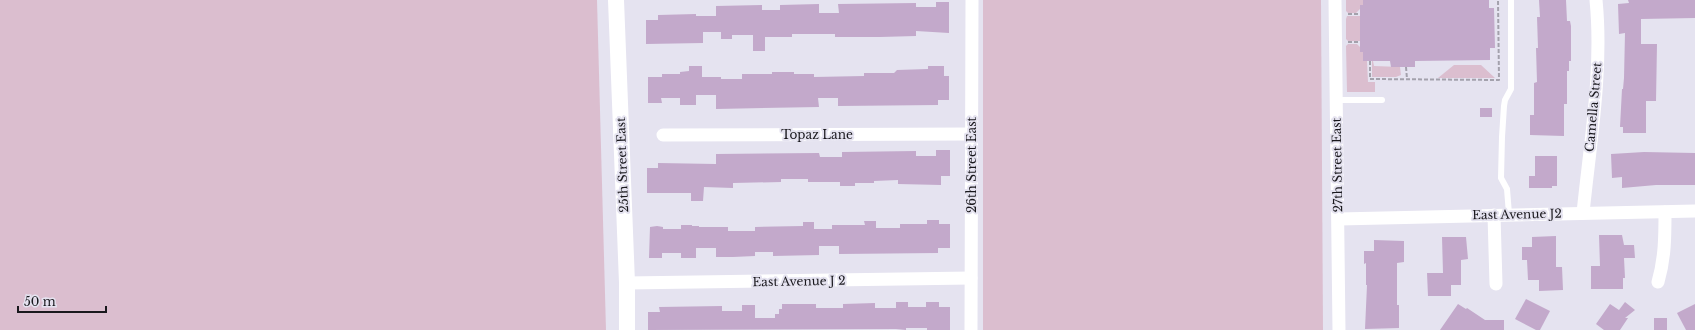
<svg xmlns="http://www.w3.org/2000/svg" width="1695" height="330" viewBox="0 0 1695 330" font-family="'Libre Baskerville',serif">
<rect width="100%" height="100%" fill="#e5e3f0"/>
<!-- green -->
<g fill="#dbbecf">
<path d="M0,0H597L606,330H0Z"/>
<path d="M983,0H1321L1323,330H983Z"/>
<path d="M1346,0H1363V5H1360V9L1356,13H1348L1346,11Z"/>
<path d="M1347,16H1360L1361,32L1360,33V41H1348L1346,39V19Z"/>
<path d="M1348,44H1357L1360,47V52H1363L1367,61L1368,82H1375V92H1347L1346,46Z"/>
<path d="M1372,61H1373L1374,66L1400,67L1401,75L1396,77H1372Z"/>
<path d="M1454,65H1481L1495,78H1438Z"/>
</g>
<!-- building -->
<g fill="#c3a9cb">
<path d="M1363,0H1489V8H1494L1495,48H1490V60L1415,61V67H1391L1390,61H1363V52H1360V5H1363Z"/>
<path d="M1539,0H1566L1567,21H1570L1571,26V61H1569V71H1567V104H1564V136L1530,135V115H1534V83L1537,82L1536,48H1538L1537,17H1540Z"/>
<path d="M1628,0H1695V18L1641,19V44H1657L1656,101H1646V133H1623V127H1620L1622,89H1623L1624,78L1625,33L1619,34L1618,4L1629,3Z"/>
<path d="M936,2H949V33L916,31V36L880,37H835V34H792V37H765V51H753V35H732V39H721V32H703V43L646,44V20H658V15L696,14V16H716V6L762,5V10H780V5L819,4V13H839L838,4L916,3V7H936Z"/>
<path d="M689,66H702V77H721V79H742V74H772V72H794V74H814V77L864,76V73H894L897,70L928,69V66H944V76H949V100H938V105L838,106V98H818L819,107L716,109V95H696V105H680V98H661L662,103H648V77H662V74H680V72L689,71Z"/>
<rect x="1480" y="108" width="12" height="9"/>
<path d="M936,150H950V176H941V185L898,184V180L874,181V183H855V186H840V182H808V179H781V182L733,183V188L704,187L703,201H691V193H647V168H658V163L716,164V154L819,153L820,157H842V152L916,151V156H936Z"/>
<path d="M1644,152L1695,153V185H1656L1622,188V177L1612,178L1611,154Z"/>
<path d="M1535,156H1557V186H1552V188H1529V176H1535Z"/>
<path d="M927,220H939V224H950V248H938V253L839,254V246H819V255L773,256V252H755V256L733,257H716V248H696V258H681V253H662V258H649L650,227L657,226L663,227V229H681V225H692V226H699V227H728V231H755V227L803,226V222H814V229H832V225H865L864,221H876V228H900V224H927Z"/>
<path d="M1599,235H1622L1624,245H1634L1635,258H1624L1625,278H1623V289H1591V266H1600Z"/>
<path d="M1556,236V267H1562L1563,290L1539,291V280H1528L1527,260H1522V247H1532V237Z"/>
<path d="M1442,237H1466L1468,259L1461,260V285H1451V296H1428L1427,273H1443Z"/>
<path d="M1374,240L1404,241V262L1397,263V305H1399V328L1365,329L1367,285H1366V263L1364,264V251H1374Z"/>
<path d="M1526,299L1550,311L1540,330H1536L1515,319Z"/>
<path d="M896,302H908V307H926V302H939V307H950V330H927V328H906V330L896,329L648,330V312H660L659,307L722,306V311H742V305H755V318H775V314H779V309H782V304H816V308H843V304L875,303V308H896Z"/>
<path d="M1625,302L1635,310L1625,318H1628L1620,330H1604L1596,324L1610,304L1619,310Z"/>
<path d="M1458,304L1466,309L1467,308L1485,320H1504V330H1440Z"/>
<path d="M1695,304V330H1686L1677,313Z"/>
<rect x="1654" y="318" width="13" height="12"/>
</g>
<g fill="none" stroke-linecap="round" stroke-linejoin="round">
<!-- path -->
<g stroke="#a3a1ac" stroke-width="2" stroke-dasharray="4 2" stroke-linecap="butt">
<path d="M1348,14H1360"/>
<path d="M1348,42H1360"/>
<path d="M1370,61V79L1499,80L1498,0"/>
<path d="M1406,67L1407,79"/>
</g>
<!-- service -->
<g stroke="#fff" stroke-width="6">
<path d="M1336,100H1382"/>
<path d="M1509,214L1507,189L1501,178L1502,137L1504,106L1505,100L1511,89V0"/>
</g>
<!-- minor -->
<g stroke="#fff" stroke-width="13">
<path d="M1335,0L1339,330"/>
<path d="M663,135L971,134"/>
<path d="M1583,213C1590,144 1603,69 1596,0"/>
<path d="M1494,215L1496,284"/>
<path d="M1339,219L1695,211"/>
<path d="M1658,282C1665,258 1665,236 1665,212"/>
<path d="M627,283L971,278"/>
<path d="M971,330L972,0"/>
</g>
<!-- tertiary -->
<path stroke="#fff" stroke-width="16" d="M616,0L627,283V330"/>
</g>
<g text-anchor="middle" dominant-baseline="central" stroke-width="4" stroke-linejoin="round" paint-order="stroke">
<!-- street labels -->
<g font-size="12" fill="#19181d" stroke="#e5e3f0">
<text transform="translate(1593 107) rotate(-85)">Camella Street</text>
<text x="817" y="134">Topaz Lane</text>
<text transform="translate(622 165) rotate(-92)">25th Street East</text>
<text transform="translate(971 165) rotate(-90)">26th Street East</text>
<text transform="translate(1337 165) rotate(-91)">27th Street East</text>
<text transform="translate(1517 214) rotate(-1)">East Avenue J2</text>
<text transform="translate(799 281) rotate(-1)">East Avenue J 2</text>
</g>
</g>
<!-- scale -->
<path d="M18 306v6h88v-6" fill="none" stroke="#19181d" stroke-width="2"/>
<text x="24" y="306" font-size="12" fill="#19181d" stroke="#e5e3f0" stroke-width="3" paint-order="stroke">50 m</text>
</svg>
